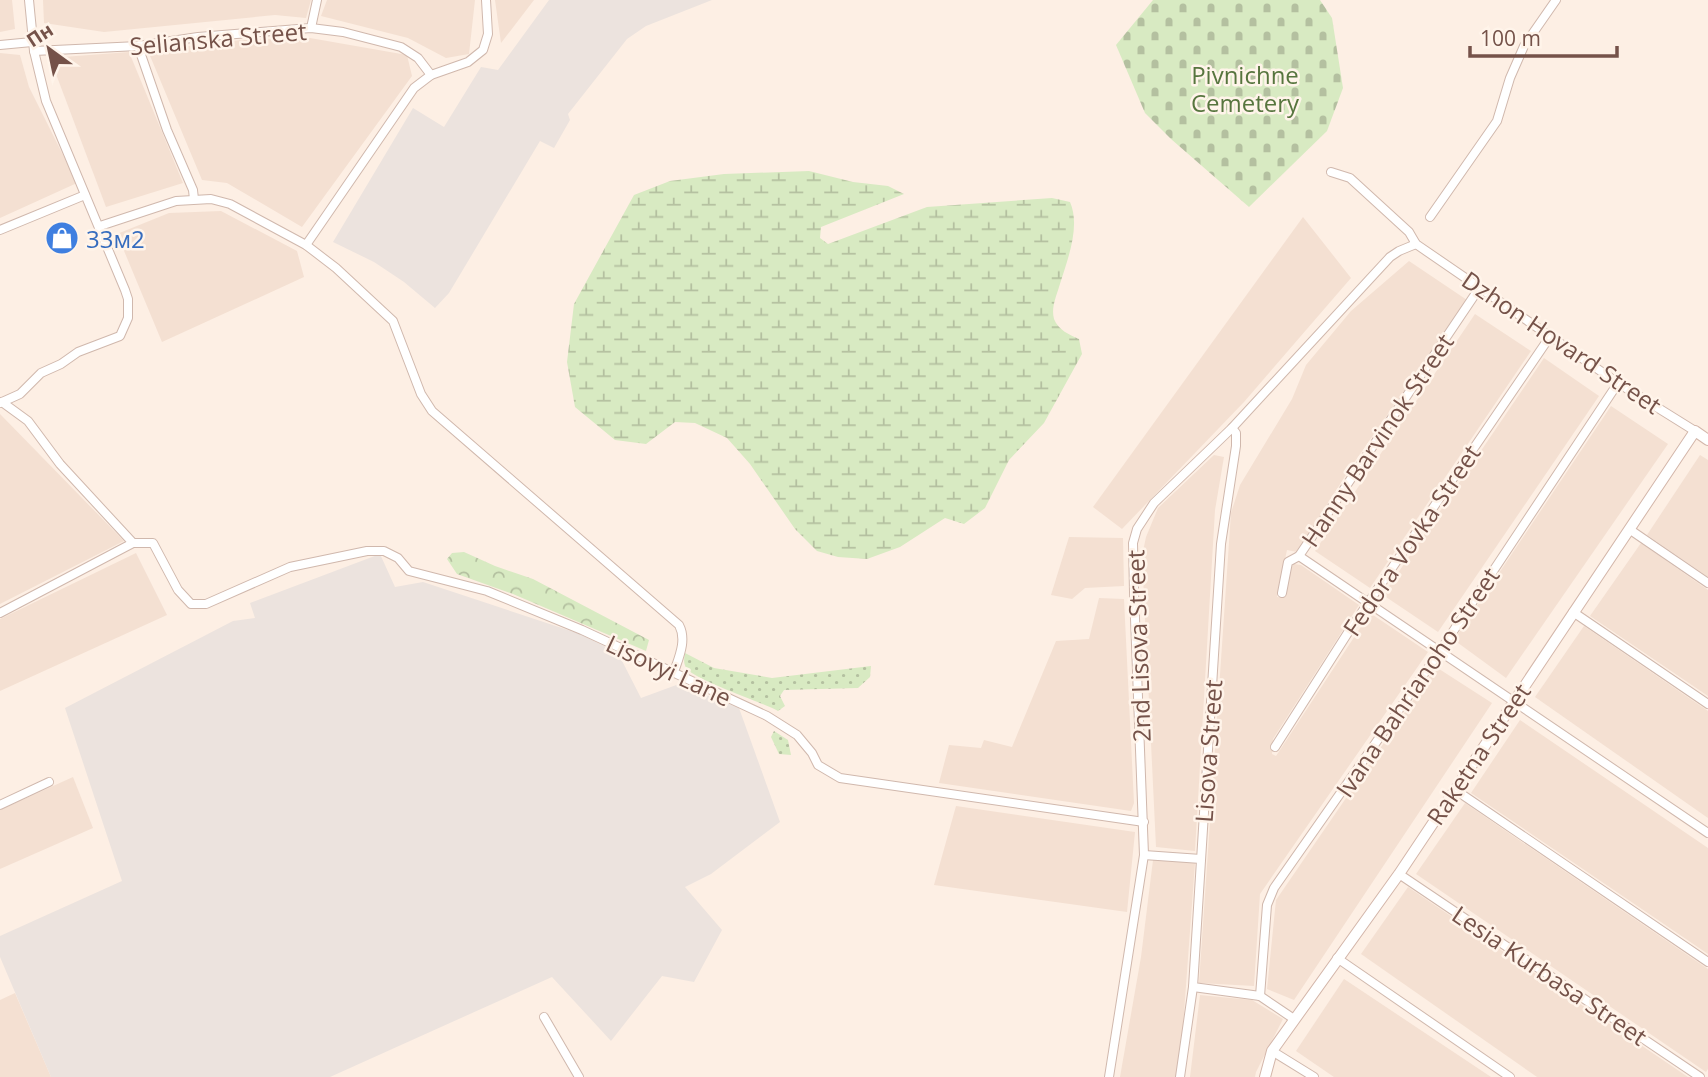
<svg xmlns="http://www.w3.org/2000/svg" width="1708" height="1077" viewBox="0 0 1708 1077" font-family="'Open Sans',sans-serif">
<defs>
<pattern id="green-dots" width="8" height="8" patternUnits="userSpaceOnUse" patternTransform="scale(1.75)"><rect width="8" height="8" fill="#d8eac2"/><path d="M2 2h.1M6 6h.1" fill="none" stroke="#b4c0a0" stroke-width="1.8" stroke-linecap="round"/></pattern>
<pattern id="forest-crowns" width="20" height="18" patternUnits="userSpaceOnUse" patternTransform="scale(1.75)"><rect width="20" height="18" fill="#d8eac2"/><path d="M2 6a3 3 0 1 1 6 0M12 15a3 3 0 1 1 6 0" fill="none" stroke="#b4c0a0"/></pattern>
<pattern id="wetland-marsh" width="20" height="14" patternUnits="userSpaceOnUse" patternTransform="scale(1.75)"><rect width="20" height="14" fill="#d8eac2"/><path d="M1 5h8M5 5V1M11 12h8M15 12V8" fill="none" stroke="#b4c0a0"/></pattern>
<pattern id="cemetery-stones" width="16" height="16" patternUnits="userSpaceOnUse" patternTransform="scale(1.75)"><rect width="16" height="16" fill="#d8eac2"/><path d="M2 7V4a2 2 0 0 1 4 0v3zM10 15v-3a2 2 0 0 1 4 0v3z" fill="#b4c0a0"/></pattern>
</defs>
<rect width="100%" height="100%" fill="#fdefe4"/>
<!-- residential -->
<g fill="#f4e0d2">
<path d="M0,0H12L15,29L0,32Z"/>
<path d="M43,0H311L306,18L275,15L104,32L44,23Z"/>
<path d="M327,0H475L469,54L446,58L408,38L321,16Z"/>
<path d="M495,0H534L501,43Z"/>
<path d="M310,38L407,55L412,76L302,227L227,183L202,180L148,51L241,40Z"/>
<path d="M129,52L183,183L106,207L50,58Z"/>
<path d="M0,53L20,55L29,87L77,183L0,218Z"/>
<path d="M221,211L297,251L304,277L162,342L117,234L169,213Z"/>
<path d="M1303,217L1351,278L1244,402L1122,529L1093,507Z"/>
<path d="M1409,261L1467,300L1349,470L1297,552L1287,550L1277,597L1284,598L1289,570L1294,564L1301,565L1359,605L1273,739L1272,754L1276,756L1370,613L1428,652L1260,894L1254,986L1199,983L1231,513L1240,485L1292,399L1306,365L1351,311Z"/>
<path d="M1475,314L1531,351L1370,588L1315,551Z"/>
<path d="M1544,358L1599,396L1438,632L1383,595Z"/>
<path d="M1611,406L1668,444L1506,678L1454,640Z"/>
<path d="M0,414L124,541L0,604Z"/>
<path d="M1214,455L1224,457L1215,510L1195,851L1156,847L1142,556L1146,537L1158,508Z"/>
<path d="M1700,455L1708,460V577L1647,535Z"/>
<path d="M1069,537L1123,538L1124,586L1085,588L1072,599L1051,595Z"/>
<path d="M1641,543L1708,590V696L1590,616Z"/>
<path d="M136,553L167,615L0,691V619Z"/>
<path d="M1099,598L1124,599L1134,803L1131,811L939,783L949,745L981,748L984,740L1012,747L1056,641L1089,639Z"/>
<path d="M1584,626L1708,711V818L1535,697Z"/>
<path d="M1436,667L1492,703L1294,1000L1267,989L1276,900Z"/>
<path d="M1520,720L1708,848V954L1471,793Z"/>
<path d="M73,777L93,828L0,869V810Z"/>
<path d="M1465,803L1708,969V1069L1706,1072L1416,874Z"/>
<path d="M956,806L1135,832L1127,912L934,885Z"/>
<path d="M1153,860L1195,863L1182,1040L1177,1077H1120L1141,957Z"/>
<path d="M1408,887L1688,1077H1537L1361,954Z"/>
<path d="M1344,979L1491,1077H1334L1296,1051Z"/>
<path d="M15,993L51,1077H0V1000Z"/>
<path d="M1200,995L1252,1000L1283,1019L1256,1072L1255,1077H1190Z"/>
</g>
<!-- industrial -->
<g fill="#ece3de">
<path d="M549,0H712L646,26L627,39L568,114L570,120L554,148L540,141L449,293L435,308L404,282L374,262L333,242L413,108L444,127L481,67L498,70Z"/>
<path d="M380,554L395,587L423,582L580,634L618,653L641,698L679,684L739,708L780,822L711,874L685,887L722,930L694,982L662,976L611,1041L552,977L330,1077H51L0,957V936L122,881L65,708L233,621L255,618L250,603Z"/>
</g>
<!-- green -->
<g fill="url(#green-dots)">
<path d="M685,653L714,668L772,678L871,666L870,677L858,688L784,690L780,696L785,706L778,711C759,701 698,681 687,669C683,664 684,659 685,653Z"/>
<path d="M774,731L788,740L791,755L779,754L771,737Z"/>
</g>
<!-- forest -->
<path fill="url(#forest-crowns)" d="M464,552L495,566L533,579L649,640L646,651L513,594L457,574L447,559L452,553Z"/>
<!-- wetland -->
<path fill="url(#wetland-marsh)" d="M809,171L853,182L888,186L904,194L821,227L820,238L828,244L927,207L1052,198L1070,202C1081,227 1067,261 1059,287C1056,297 1051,308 1054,319C1058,330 1070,335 1079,339L1082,354L1044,423L1009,460L985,508L964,524L945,518L900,547L867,559L838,557L817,551L795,529L750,464L727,438L695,423L675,422L646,444L615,440L575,407L567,362L574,304L634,195L670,181L724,174Z"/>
<!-- cemetery -->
<path fill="url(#cemetery-stones)" d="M1153,0H1320L1332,18L1343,88L1327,131L1249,207L1171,139L1145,113L1116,45Z"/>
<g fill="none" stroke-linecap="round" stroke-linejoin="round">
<defs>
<g id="street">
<path d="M311,28L317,0"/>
<path d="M0,45L32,42"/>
<path d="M138,46L167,130L193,190L194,199"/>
<path d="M34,51L138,46L198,37L311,28L343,32L401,47L418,58L431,75"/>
<path d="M1331,172L1350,178L1409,232L1416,244L1618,383L1695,431"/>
<path d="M1430,217L1497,121L1510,78L1524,46L1556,0"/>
<path d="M100,226L176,201L211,199L230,204L306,245L336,268L393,321L421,394L432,411L679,625C687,640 679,657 674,672"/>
<path d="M0,230L85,195"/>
<path d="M306,245L414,88L431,75L468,62L483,50L488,34L486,0"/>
<path d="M2,402L28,421L60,464L133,543H153L178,590L191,604H206L290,567L367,551H384L398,558L409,571L487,591L582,630L767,716L797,735L812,753L818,765L840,778L1144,822"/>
<path d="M0,403L20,394L41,373L61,364L78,352L120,336L128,318V299L125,290L46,101L34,51L29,0"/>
<path d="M1629,529L1708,583"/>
<path d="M1299,556L1708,833"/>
<path d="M1282,593L1288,562L1299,556L1480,287"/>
<path d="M1573,612L1708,704"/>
<path d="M0,613L133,543"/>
<path d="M1275,747L1349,631L1551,335"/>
<path d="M1454,789L1708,962"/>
<path d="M0,805L49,782"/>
<path d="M1144,855L1201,859"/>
<path d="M1399,874L1700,1077"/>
<path d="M1337,958L1510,1077"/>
<path d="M1193,987L1260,996L1294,1019"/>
<path d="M1260,996L1267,905L1274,888L1440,651L1618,383"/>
<path d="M544,1017L579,1077"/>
<path d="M1272,1051L1314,1077"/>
<path d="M1109,1077L1144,855L1134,592L1133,543L1137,529L1154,503L1232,428L1390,257L1399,251L1416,244"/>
<path d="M1180,1077L1193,987L1221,544L1236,446V433L1232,428"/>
</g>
<path id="secondary" d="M1265,1077L1272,1051L1399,874L1695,431L1708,440"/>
</defs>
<!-- street casing -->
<use href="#street" stroke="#d0b8ad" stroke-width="10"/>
<!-- secondary casing -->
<use href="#secondary" stroke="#d3b6aa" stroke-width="12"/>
<!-- street -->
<use href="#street" stroke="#fff" stroke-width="8"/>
<!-- secondary -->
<use href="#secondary" stroke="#fff" stroke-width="10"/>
</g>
<!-- icons -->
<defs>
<symbol id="shop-disc" viewBox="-11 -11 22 22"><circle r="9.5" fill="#3f7fe0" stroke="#fff4ea"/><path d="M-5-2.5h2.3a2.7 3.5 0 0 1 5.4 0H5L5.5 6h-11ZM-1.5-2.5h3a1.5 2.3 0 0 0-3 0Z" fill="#fff"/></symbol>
</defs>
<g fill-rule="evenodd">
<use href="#shop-disc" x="43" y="219" width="38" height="38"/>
</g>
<g text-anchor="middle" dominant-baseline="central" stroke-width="5" stroke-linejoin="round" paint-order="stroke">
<!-- street labels -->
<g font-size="24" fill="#755249" stroke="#fff4ea">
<text transform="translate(218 38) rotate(-5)">Selianska Street</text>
<text transform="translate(1562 342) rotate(34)">Dzhon Hovard Street</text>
<text transform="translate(1377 440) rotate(-56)">Hanny Barvinok Street</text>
<text transform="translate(1411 540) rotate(-56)">Fedora Vovka Street</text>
<text transform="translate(1138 646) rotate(-92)">2nd Lisova Street</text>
<text transform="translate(669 670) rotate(25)">Lisovyi Lane</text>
<text transform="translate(1417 682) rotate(-56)">Ivana Bahrianoho Street</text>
<text transform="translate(1208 751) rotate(-86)">Lisova Street</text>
<text transform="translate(1478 754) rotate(-56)">Raketna Street</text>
<text transform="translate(1550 975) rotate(34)">Lesia Kurbasa Street</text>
</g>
<!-- park labels -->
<g font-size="24" fill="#57753e" stroke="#fff4ea">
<text x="1245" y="74">Pivnichne<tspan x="1245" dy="28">Cemetery</tspan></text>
</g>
<!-- shop labels -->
<g font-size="24" fill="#366cbe" stroke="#fff4ea" text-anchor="start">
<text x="86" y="238">33м2</text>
</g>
</g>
<!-- north arrow -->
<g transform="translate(49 49) rotate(327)" stroke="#fff4ea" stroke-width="5" paint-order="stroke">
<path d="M0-5L12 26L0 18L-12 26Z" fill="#755249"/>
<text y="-10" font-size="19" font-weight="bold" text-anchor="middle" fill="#755249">Пн</text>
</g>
<!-- scale -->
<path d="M1470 46v10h147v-10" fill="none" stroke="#755249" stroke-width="3.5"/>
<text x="1480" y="46" font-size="21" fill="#755249" stroke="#fff4ea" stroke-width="5" paint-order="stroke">100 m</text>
</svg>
